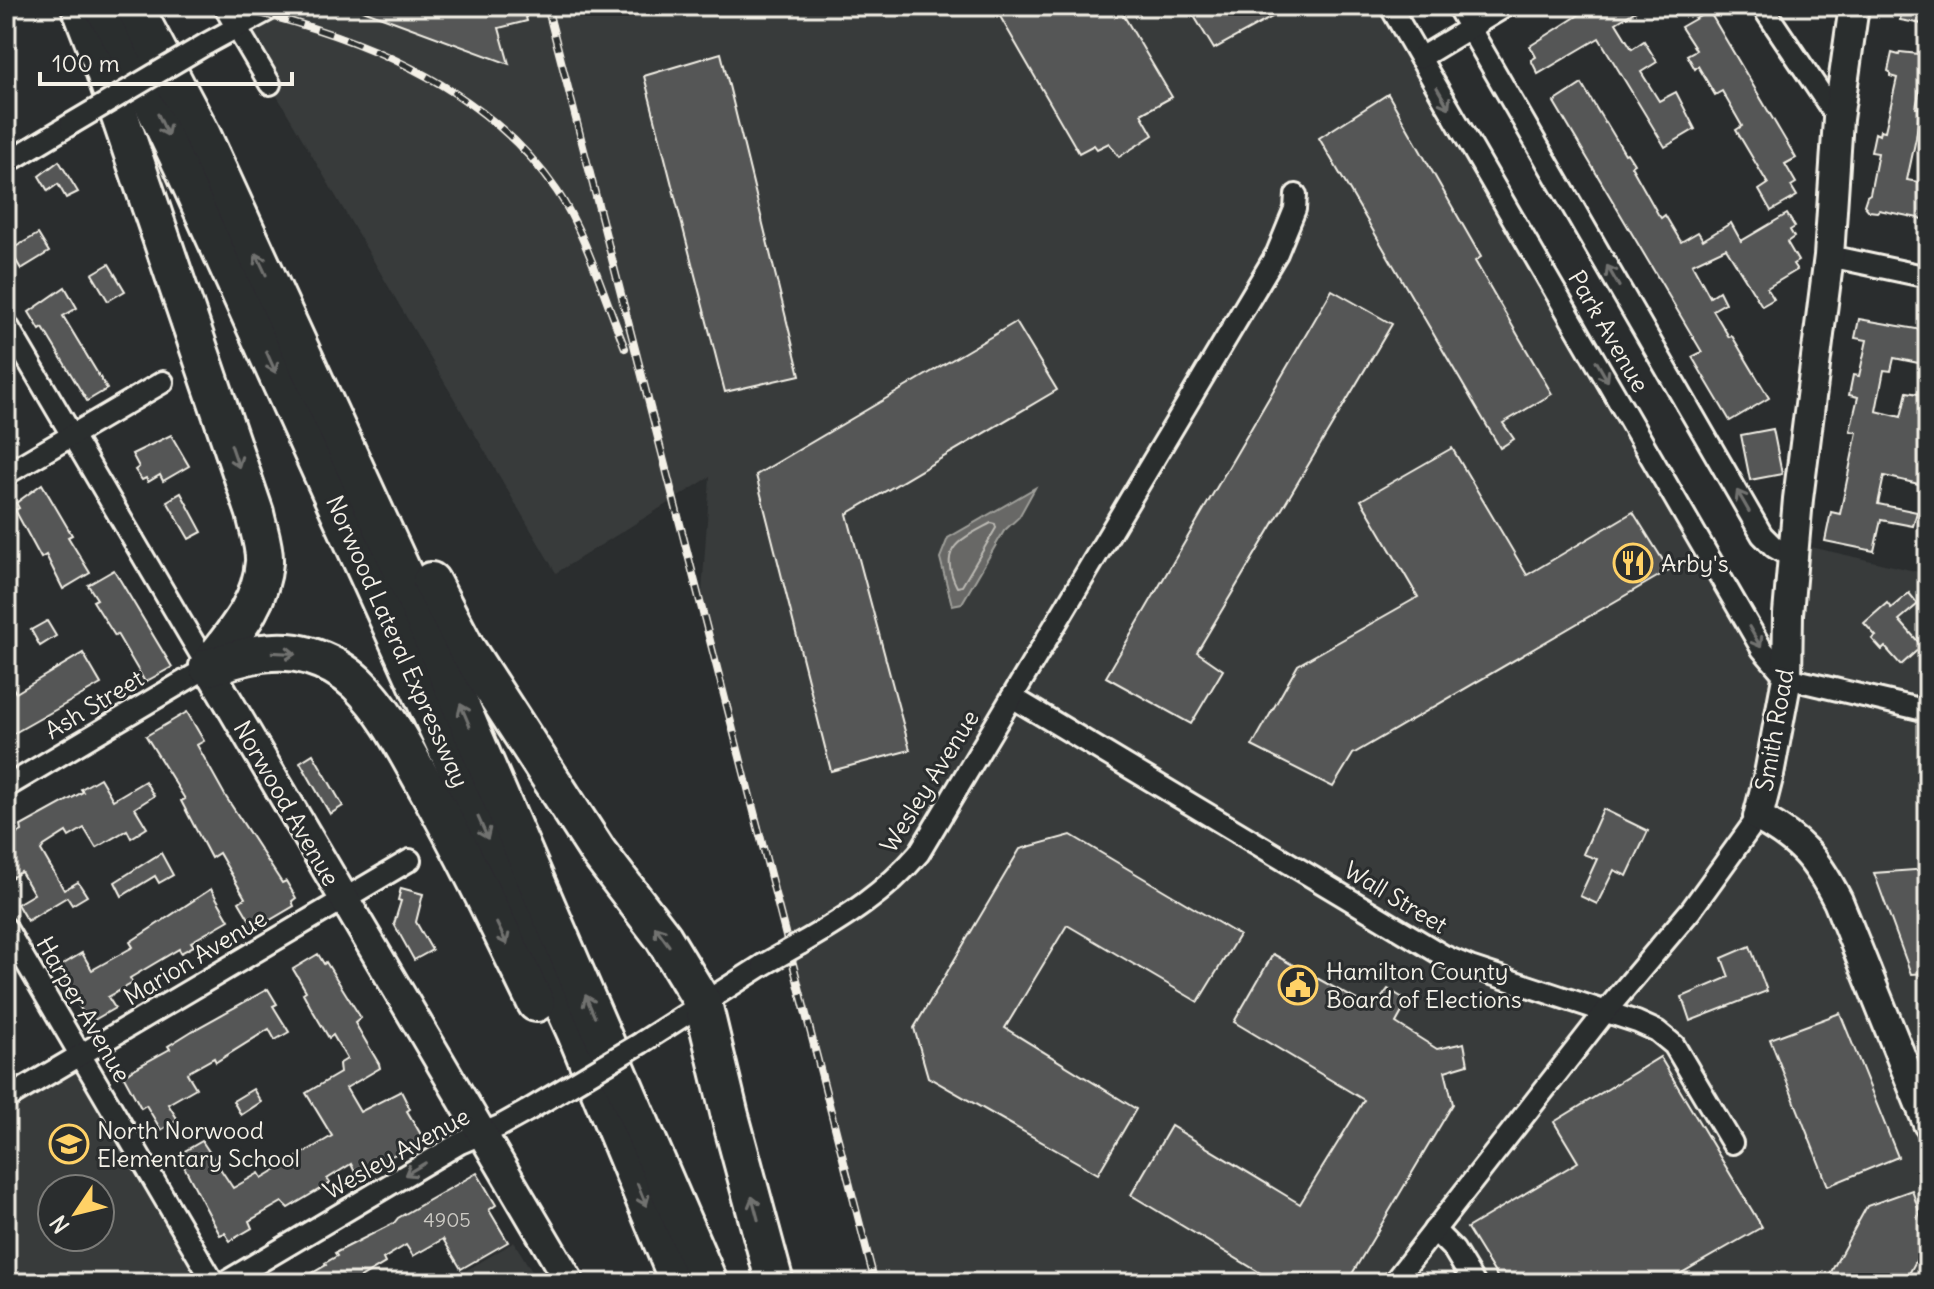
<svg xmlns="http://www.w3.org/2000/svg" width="1934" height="1289" viewBox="0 0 1934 1289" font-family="Delius,sans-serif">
<rect width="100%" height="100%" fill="#2a2d2e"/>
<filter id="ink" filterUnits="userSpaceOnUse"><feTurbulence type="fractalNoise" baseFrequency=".0125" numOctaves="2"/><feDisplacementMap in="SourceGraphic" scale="16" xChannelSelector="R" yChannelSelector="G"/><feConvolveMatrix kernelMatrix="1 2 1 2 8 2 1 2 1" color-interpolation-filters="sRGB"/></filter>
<g filter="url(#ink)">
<g fill="#373a3a" fill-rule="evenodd">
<path d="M276,6H1390L1786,677L1794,543L1928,574V1283H875L701,607L710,477L556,573L238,29Z"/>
<path d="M81,1054L214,1283H6V1099ZM52,1189H100V1237H52Z"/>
<path d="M514,1242L539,1283H445Z"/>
</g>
<path fill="#676866" stroke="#9f9f9a" stroke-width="2" d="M1035,488L1019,517L1004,531L962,603L952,605L940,558L948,538Z"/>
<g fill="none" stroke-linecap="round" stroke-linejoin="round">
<path stroke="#bcbab4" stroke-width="2" d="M991,523L995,524L996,528L962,586L957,587C937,548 960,540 991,523Z"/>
</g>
<g fill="#555756" stroke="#f4f1e8" stroke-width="2">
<path d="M352,6H523L527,21L499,28L509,64Z"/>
<path d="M994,6H1118L1172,97L1141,114L1153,135L1119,157L1109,143L1097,149L1094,145L1079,153Z"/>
<path d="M1188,6H1292L1214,49Z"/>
<path d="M1593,6H1644L1616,23L1632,49L1644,41L1657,62L1641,72L1659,101L1676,92L1695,129L1665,147L1599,38L1538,74L1531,60L1536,57L1530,46Z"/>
<path d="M1903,6H1928V25L1900,20Z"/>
<path d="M1709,11L1796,158L1785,164L1796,183L1791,186L1797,196L1771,211L1759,190L1768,184L1736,130L1742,126L1722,91L1715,95L1698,66L1695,69L1687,55L1696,50L1681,27Z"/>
<path d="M1900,52L1928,55V84L1921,83L1916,108H1920L1916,138L1907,180L1924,183L1923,189L1928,190V220L1879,210L1877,212L1869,211L1864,205L1867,196L1870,194L1878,153L1871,152L1875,133L1879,135L1880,130L1885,131L1897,78L1890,76V72L1888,71L1892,53L1899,55Z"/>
<path d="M721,53L800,375L725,392L644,76Z"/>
<path d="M1582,84L1605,123L1606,122L1625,154L1627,153L1634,164L1631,166L1658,214L1661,218L1665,215L1681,242L1698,232L1703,240L1731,223L1741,241L1787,214L1795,227L1790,230L1794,237L1787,242L1798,261L1793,264L1797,270L1767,288L1774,299L1762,306L1726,248L1692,264L1710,297L1719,291L1725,303L1713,310L1729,337L1732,336L1769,398L1730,421L1692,357L1702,352L1554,102Z"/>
<path d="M1388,94L1481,257L1475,261L1552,394L1503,423L1514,439L1500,448L1319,138Z"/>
<path d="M59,161L78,192L66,198L58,184L48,191L39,176Z"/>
<path d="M38,234L49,252L21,269L10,250Z"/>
<path d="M109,264L125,291L108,301L92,274Z"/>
<path d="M65,287L77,308L63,316L107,389L87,401L43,328L40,330L29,312Z"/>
<path d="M1332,290L1392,324L1197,652L1223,670L1191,724L1106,677Z"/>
<path d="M1859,319L1928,331V365L1894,358L1891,371L1884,370L1876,411L1901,417L1907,392L1924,395L1919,416L1928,419V462L1923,485L1884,476L1878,504L1917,512L1913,526L1881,520L1874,551L1825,541L1831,512L1840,514L1857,432L1850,431L1858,397L1849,395L1853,375L1859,376L1867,340L1855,338Z"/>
<path d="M1016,322L1057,390L847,514L910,750L831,771L756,475Z"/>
<path d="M1773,429L1782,474L1750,480L1741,435Z"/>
<path d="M171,435L189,466L163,481L160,475L148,482L146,478L142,480L135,470L139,467L132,454Z"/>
<path d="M1452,448L1527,575L1633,512L1669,570L1353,754L1333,787L1252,746L1298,665L1418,597L1361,500Z"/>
<path d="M42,484L72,535L68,537L90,573L63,589L46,555L41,558L15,510L19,508L16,503Z"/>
<path d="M181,493L202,532L189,539L167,501Z"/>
<path d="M114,570L172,667L145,682L117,634L115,636L93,601L97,599L88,585Z"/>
<path d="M1909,593L1918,604L1899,620L1922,646L1901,665L1885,647L1882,650L1872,639L1876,636L1864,623L1887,603L1891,608Z"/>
<path d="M47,621L56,636L40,646L31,630Z"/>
<path d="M83,653L101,684L11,735L6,726V676L16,693Z"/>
<path d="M187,712L204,741L197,745L226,797L282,883L286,881L296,898L292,901L294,906L255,929L239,902L245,898L219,853L211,858L181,801L185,799L146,736Z"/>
<path d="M313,754L343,806L330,814L300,762Z"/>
<path d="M100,778L113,800L145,781L154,796L135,808L147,828L131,838L127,830L96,848L84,828L69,837L66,832L44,846L41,850L64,890L78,882L87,896L72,905L67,897L27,921L17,904L34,894L21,872L6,881V840L22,831L21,826L83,792L81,789Z"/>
<path d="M1603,809L1648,831L1627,876L1614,870L1597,904L1580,896L1597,859L1583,854Z"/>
<path d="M1071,835L1239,935L1198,1002L1067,925L1005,1028L1136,1109L1098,1174L928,1077L914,1028L1020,849Z"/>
<path d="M161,853L173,875L159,883L155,876L122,896L115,882Z"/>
<path d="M1928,869V973L1911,974L1874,873Z"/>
<path d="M401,888L423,894L416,922L432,950L414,960L394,924L401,901L398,900Z"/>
<path d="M211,889L229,920L191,942L194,946L181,953L179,949L130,978L133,983L108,997L115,1008L89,1023L57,968L82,953L92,970L133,947L130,942Z"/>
<path d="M1750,946L1767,991L1690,1021L1682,997L1729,977L1722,958Z"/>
<path d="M318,954L324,964L326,962L361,1018L355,1023L379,1064L380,1068L346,1088L360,1112L401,1091L410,1109L407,1111L423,1138L357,1176L351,1164L327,1179L330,1183L288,1208L282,1202L249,1221L252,1228L230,1241L225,1233L220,1235L178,1155L202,1141L233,1188L259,1173L262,1178L332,1136L306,1093L340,1073L339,1064L347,1059L333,1035L329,1038L310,1006L303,993L306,991L293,969Z"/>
<path d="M1273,954L1373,1009L1388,989L1408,1001L1396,1023L1437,1049L1464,1043L1468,1064L1445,1071L1453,1104L1349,1279L1336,1283H1277L1131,1195L1171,1126L1300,1204L1364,1100L1234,1022Z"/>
<path d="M268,989L277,1004L273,1006L289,1032L275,1040L269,1029L216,1062L214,1058L187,1073L196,1088L168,1104L178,1120L161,1130L146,1105L141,1108L123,1075L170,1049L168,1046L192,1031Z"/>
<path d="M1840,1013L1898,1157L1828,1186L1770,1039Z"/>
<path d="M1660,1057L1762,1227L1664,1283H1501L1467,1228L1578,1162L1554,1122Z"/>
<path d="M253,1089L261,1102L241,1115L233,1101Z"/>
<path d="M477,1173L496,1205L489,1210L508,1242L461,1269L443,1239L413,1256L406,1245L383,1259L385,1263L352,1283H295L326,1265L325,1263L337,1256L335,1253L394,1223L398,1218Z"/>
<path d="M1912,1190L1928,1239L1904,1283H1825L1867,1206Z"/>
</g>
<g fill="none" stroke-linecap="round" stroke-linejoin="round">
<g stroke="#f4f1e8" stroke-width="26">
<g id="street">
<path d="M224,6L270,84"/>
<path d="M1390,6L1762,649L1787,678L1928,711"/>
<path d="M1457,6L1762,535L1774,547L1793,558"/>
<path d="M1762,6L1838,119"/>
<path d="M206,44L276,6"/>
<path d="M1420,58L1506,6"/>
<path d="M6,163L71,124"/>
<path d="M1829,256L1928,277"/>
<path d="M6,323L208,667L6,787"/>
<path d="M6,474L163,382"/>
<path d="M1012,697L1444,956L1470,967L1637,1022L1657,1031L1674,1045L1732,1143"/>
<path d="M6,928L214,1283"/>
<path d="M800,944C845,918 885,893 919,853L1277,253L1295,209L1296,195"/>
<path d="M641,1043L763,965"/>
<path d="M6,1099L410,860"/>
<path d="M1434,1230L1454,1250L1474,1283"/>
<path d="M224,1283L460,1143L500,1126L527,1111"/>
<path d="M1393,1283L1605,1012L1691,910L1758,817"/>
</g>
</g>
<g stroke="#f4f1e8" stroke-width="34">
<g id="secondary">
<path d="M1854,6L1838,119L1829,256L1798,499L1788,614L1787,678L1769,774L1758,817C1800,840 1816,858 1838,901L1928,1124"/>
<path d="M208,667L570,1283"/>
</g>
</g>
<g stroke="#f4f1e8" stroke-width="42">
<g id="highway">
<path d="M80,6L100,58L255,513C258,528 265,547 264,562C261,605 232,635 208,667"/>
<path d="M102,6L126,47L182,165L575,1031L679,1283"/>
<path d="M134,6L202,135L410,588L709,1283"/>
<path d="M431,581L466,648L598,852L663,937L703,1003L730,1116L775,1283"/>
<path d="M208,667C241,657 275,645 309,656C326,661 344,671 357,683C388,713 407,753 428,790C467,859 501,931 536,1003"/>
</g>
</g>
<use href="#street" stroke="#2a2d2e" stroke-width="20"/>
<use href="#secondary" stroke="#2a2d2e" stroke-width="28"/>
<use href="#highway" stroke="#2a2d2e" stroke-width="36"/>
<g stroke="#f4f1e8" stroke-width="8">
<g id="rail">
<path d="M230,6C352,33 483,83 557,191C586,234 605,299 625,348"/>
<path d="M547,6L875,1283"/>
</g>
</g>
<use href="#rail" stroke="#2a2d2e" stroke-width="5" stroke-dasharray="15" stroke-linecap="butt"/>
<g stroke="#f4f1e8" stroke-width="26" stroke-linecap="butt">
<g id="street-bridge">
<path d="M71,124L206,44"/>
<path d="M763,965L800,944"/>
<path d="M527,1111L641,1043"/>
</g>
</g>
<use href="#street-bridge" stroke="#2a2d2e" stroke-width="20"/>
</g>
<defs><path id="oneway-shaft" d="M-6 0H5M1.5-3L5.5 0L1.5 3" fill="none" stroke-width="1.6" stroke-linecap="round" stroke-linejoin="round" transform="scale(2)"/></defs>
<g stroke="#71726f">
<use href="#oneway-shaft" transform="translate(1443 98) rotate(60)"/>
<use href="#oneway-shaft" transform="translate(163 125) rotate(65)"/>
<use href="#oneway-shaft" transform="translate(261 264) rotate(-115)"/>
<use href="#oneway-shaft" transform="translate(1613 276) rotate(-120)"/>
<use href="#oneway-shaft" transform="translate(271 362) rotate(66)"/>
<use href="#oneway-shaft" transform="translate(1602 371) rotate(60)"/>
<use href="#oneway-shaft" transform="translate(235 456) rotate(71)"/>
<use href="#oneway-shaft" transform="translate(1743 501) rotate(-120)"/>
<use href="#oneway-shaft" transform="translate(1755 637) rotate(60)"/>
<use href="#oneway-shaft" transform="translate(284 653) rotate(3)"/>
<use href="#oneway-shaft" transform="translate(465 715) rotate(-113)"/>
<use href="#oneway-shaft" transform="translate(483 828) rotate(66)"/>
<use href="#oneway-shaft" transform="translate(502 934) rotate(64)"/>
<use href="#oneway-shaft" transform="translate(662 936) rotate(-126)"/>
<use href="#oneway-shaft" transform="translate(590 1006) rotate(-113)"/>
<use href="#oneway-shaft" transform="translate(415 1169) rotate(149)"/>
<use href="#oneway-shaft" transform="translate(642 1195) rotate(68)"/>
<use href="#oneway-shaft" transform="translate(755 1208) rotate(-105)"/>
</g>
</g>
<defs>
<g id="restaurant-ring" transform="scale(2)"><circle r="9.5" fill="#2a2d2e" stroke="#ffd166" stroke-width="1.5"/><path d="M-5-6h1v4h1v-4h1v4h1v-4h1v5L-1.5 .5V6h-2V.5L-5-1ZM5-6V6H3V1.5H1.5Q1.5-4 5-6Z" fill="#ffd166"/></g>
<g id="civic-ring" transform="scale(2)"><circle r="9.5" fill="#2a2d2e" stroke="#ffd166" stroke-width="1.5"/><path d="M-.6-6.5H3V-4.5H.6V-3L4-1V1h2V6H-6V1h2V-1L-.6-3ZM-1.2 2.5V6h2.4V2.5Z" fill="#ffd166"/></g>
<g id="school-ring" transform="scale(2)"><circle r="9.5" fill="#2a2d2e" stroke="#ffd166" stroke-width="1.5"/><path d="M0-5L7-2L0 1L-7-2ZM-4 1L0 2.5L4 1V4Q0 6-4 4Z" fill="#ffd166"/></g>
</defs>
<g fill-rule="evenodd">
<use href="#restaurant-ring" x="1633" y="563"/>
<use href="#civic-ring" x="1298" y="985"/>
<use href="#school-ring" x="69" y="1144"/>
</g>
<g text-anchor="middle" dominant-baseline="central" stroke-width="6" stroke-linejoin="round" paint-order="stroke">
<g font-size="20" fill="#cccac4">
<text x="447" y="1219">4905</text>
</g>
<g font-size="24" fill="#f4f1e8" stroke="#2a2d2e">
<text transform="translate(1609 331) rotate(60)">Park Avenue</text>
<text transform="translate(398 641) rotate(66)">Norwood Lateral Expressway</text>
<text transform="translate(94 704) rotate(-31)">Ash Street</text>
<text transform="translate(1774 730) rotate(-80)">Smith Road</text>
<text transform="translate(929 781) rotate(-58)">Wesley Avenue</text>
<text transform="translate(287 803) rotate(60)">Norwood Avenue</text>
<text transform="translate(1396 897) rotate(31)">Wall Street</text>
<text transform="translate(195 957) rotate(-31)">Marion Avenue</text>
<text transform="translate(84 1009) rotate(60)">Harper Avenue</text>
<text transform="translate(396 1153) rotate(-29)">Wesley Avenue</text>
</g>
<g font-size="24" fill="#f4f1e8" stroke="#2a2d2e" text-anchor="start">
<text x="1661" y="563">Arby's</text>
<text x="1326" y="971">Hamilton County<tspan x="1326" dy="28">Board of Elections</tspan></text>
<text x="97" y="1130">North Norwood<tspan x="97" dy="28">Elementary School</tspan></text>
</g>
</g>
<rect width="1934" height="1289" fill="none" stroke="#2a2d2e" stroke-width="32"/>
<rect x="16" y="16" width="1902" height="1257" fill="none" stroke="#f4f1e8" stroke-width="3" filter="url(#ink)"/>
<g transform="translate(76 1213) rotate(235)"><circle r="38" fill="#2a2d2e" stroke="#7b7b78" stroke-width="2"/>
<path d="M0-6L14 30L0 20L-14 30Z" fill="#ffd166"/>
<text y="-12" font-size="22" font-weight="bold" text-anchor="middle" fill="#f4f1e8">N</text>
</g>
<path d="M40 72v12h252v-12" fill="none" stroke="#f4f1e8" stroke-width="4"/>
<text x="52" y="72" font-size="24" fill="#f4f1e8" stroke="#2a2d2e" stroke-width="6" paint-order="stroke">100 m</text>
</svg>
